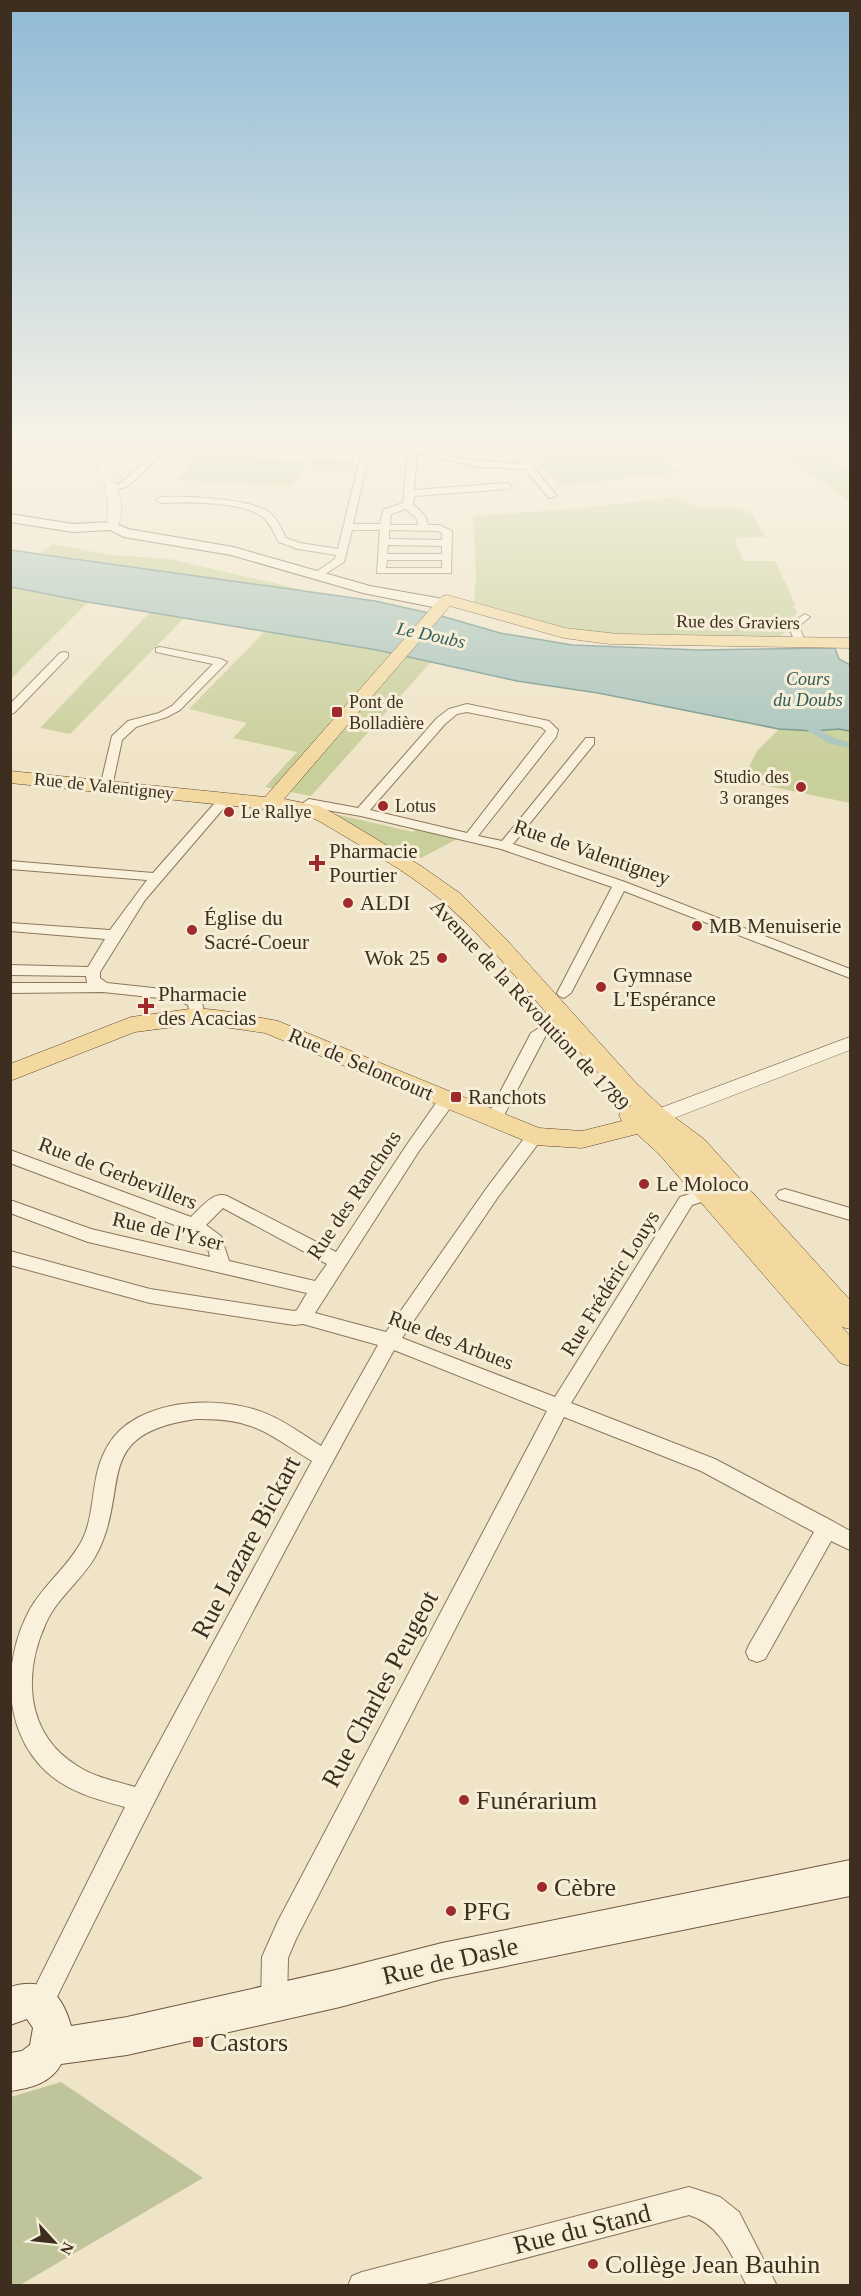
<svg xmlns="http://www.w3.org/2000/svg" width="861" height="2296" viewBox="0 0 861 2296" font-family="'Times New Roman',serif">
<rect width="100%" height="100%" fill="#f0e4c8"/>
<g fill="#c9cf9b">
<path d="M531,441H610L571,451L573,452L556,454Z"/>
<path d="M755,441H831L822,450L833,461L850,471V502L808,472Z"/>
<path d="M649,445L678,472L560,486L535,459Z"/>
<path d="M197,454L307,461L292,487L179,480Z"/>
<path d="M314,458L355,460L352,471L308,470Z"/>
<path d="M675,497L699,508L737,507L750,512L766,537L735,538L743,561H775L796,606L792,607L796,609L797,613L785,623L786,631L778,639C712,638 645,641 580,632C544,627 508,613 474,602L476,576L473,516L582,508Z"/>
<path d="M52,544L111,555L170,559L317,593L41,553Z"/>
<path d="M11,587L88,602L11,679Z"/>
<path d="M150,612L184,618L70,734L40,728Z"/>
<path d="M265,631L377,650L431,662L311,796L265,787L297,752L233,738L247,723L189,709Z"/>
<path d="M779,729L813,731L839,729L850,731V803L749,782L753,774L746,773L757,751Z"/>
<path d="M326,812L413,832L418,828L457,837V839L421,858H404Z"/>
</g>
<path fill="#bfc49a" d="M61,2082L203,2178L20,2285H11V2097Z"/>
<path fill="#a9c4bc" stroke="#6f938a" stroke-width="1.5" d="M10,550L375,601L438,615L500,633L572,645L699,650L835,648L839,659L850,665V731L839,729L813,731L779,729L598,693L517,681L377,650L88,602L11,587Z"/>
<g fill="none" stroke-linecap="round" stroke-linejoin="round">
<path fill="#a9c4bc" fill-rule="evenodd" d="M798,717L836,739L850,742V748L828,743L794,722V718Z"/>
<g stroke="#8d765c" stroke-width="2">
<g id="minor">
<path d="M108,441H123L88,451L84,448Z"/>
<path d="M167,441H176L127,487L110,490V486L121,483Z"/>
<path d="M259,441L363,444L364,441H372L353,524H380L383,510L403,503L408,449L393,441H404L461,459L521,464L503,441H512L557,496L549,498L525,469L478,467L417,452L414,490L507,483L512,486L507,489L414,496L413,504L425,516L428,525H439L452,531L451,573H377L380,530H352L344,562L317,579L313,578V574L335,559L336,555L298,549L279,542C274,534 271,524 264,518C245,501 186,502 161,503L156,500L161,497C185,496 254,498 271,514C278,520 282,530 286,538L300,543L338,549L362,450L312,449L263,444ZM406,509L417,519L418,525H390L391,514ZM389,530L438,531L442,533V540L389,539ZM388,545L442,546V554H387ZM387,560H442V568H386Z"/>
<path d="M805,614L810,617L799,626L805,642L800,645L795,642L788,625Z"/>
<path d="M160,647L221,659L227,662L180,710L167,717L136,727L122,740L112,787L110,790H102L100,787L112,736L128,721L159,713L172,706L213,664L156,652V648Z"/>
<path d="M64,652L68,653V657L14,713L10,714V704L60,653Z"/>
<path d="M467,704L549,721L558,730L556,737L478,836L502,841L586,738H594V744L513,844L625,882L850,969V978L624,891L571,993L564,998L559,996L557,993L612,887L501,849L361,816L309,807L303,803L309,799L358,808L437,718L449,709ZM467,712L541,727L546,731L467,833L370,810L445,724L457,714Z"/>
<path d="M225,795L229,796L231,799L229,802L145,900L100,972V978L107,983L181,991L200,1000L202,1003L205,1016L202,1019H192L188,1005L178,1000L103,992L10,993V983H87L86,976L10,975V965L88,967L105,939L10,931V923L110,930L147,880L10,869V861L153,873L221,796Z"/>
<path d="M539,1028L547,1033L502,1119L500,1123H488L486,1119L531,1033Z"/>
<path d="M447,1095L453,1096L455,1100L453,1104L419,1151L315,1313L386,1332L486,1189L529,1132H541L543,1136L541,1140L498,1197L402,1338L555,1397L680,1197L708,1188L714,1190L717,1194L714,1198L692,1205L571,1403L715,1459L834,1522L850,1531V1550L831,1541L765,1659L757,1662L749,1659L746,1652L749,1645L814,1532L701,1471L564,1417L296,1939L288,1958L287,2003L283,2012L274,2016L265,2012L261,2003L262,1957L278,1921L547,1411L394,1350C273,1568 159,1789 49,2013L40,2017L31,2013L27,2004L31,1995L125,1807C102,1801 77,1794 58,1781C2,1742 0,1664 30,1609C44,1585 66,1568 80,1544C96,1517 90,1481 104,1453C127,1401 206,1395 253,1409C278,1416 299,1432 321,1446L378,1345L303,1324L294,1325L150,1303L10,1265V1251L150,1289L294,1311L297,1310L307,1293L88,1242L10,1213V1200L91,1229L210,1257L207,1244L188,1230L10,1163V1150L191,1217C201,1208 213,1191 227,1196L336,1252L408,1143L441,1096ZM223,1208L327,1264L315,1281L229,1261L221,1236L206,1225ZM196,1419C254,1418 266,1433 312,1461L135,1787C115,1781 93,1777 76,1765C25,1733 23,1673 46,1623C57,1598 81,1581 95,1557C133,1489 88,1434 196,1419Z"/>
<path d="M785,1189L850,1208V1220L779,1199L776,1195L779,1191Z"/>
<path d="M689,2187L720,2197L739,2212L777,2286H747C732,2257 722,2225 689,2215L419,2286H348L352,2276L362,2272Z"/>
</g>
</g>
<g stroke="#8d765c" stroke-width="1">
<g id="tertiary">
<path d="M75,441H86C108,462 131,498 117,529L113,530L107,526L108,501L103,479L94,462Z"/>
<path d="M850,1037V1050L664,1122L657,1124L650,1122L647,1117L650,1112Z"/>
</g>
</g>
<g stroke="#6f573f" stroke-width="2">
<g id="secondary">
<path d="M10,514L73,524L113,522L128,529L233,547L370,586L443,599L451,604L443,609L363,593L231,555L124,537L110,530L73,532L10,522Z"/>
<path d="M850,1860V1896L442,1979L340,2007L127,2055L61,2064C51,2083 31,2088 10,2091V2053L22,2051L30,2045L33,2028L27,2019L10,2025V1987C45,1976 62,1993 71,2026L127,2017L340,1969L442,1943Z"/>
</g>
</g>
<g stroke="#5b4430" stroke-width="1">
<path id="primary" d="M447,595L565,628L618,634L850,638V648L609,644L564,638L450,606L284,799L319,806L333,813L421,866L461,894L505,938L637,1084L666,1111L704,1139L850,1300V1329L842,1327L850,1336V1366L840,1363L659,1154L637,1134L582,1148L535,1145L265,1033L224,1027L197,1024L135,1032L10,1081V1064L131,1017L197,1008L224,1011L278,1021L539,1128L582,1131L622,1121L619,1115L622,1109L631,1106C564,1044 514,964 446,904C408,871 362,847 319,821L306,815L292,812L10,783V771L265,797L441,597Z"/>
</g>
<use href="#minor" fill="#faf1dc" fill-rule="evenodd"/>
<use href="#tertiary" fill="#faf1dc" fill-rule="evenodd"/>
<use href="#secondary" fill="#faf1dc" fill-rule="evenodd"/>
<use href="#primary" fill="#f3d9a0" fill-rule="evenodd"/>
</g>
<linearGradient id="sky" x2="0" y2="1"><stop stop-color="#8fbad6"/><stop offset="0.58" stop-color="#f8f3e6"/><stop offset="1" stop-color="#f8f3e6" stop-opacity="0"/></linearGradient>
<rect width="861" height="762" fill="url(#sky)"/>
<g fill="#9e2a2b" stroke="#f7eed8" stroke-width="2">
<rect x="331" y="706" width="12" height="12" rx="3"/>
<circle cx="801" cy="787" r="6"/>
<circle cx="383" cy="806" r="6"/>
<circle cx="229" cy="812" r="6"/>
<path d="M314 854h6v6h6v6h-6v6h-6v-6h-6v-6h6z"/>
<circle cx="348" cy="903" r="6"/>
<circle cx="697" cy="926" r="6"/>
<circle cx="192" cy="930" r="6"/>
<circle cx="442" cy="958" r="6"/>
<circle cx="601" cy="987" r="6"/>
<path d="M143 997h6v6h6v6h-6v6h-6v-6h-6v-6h6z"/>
<rect x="450" y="1091" width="12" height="12" rx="3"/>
<circle cx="644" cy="1184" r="6"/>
<circle cx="464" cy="1800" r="6"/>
<circle cx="542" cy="1887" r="6"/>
<circle cx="451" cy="1911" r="6"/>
<rect x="192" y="2036" width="12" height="12" rx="3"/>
<circle cx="593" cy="2264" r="6"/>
</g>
<g text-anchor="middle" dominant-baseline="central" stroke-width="6" stroke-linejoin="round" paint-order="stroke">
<g font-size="18" fill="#3d2e20" stroke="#f7eed8">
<text transform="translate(738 622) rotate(1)">Rue des Graviers</text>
<text transform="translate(104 786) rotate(6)">Rue de Valentigney</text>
</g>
<g font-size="18" font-style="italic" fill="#2f5d5a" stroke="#f7eed8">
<text transform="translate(431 635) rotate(12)">Le Doubs</text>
<text x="808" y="679">Cours<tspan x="808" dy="21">du Doubs</tspan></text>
</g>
<g font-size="18" fill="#3d2e20" stroke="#f7eed8" text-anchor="start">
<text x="349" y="702">Pont de<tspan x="349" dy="21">Bolladière</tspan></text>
<text x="789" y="777" text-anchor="end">Studio des<tspan x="789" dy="21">3 oranges</tspan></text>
<text x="395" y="806">Lotus</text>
<text x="241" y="812">Le Rallye</text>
</g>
<g font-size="21" fill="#3d2e20" stroke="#f7eed8" text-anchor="start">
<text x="329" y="851">Pharmacie<tspan x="329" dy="24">Pourtier</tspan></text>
<text x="360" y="903">ALDI</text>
<text x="204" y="918">Église du<tspan x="204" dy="24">Sacré-Coeur</tspan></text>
<text x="709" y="926">MB Menuiserie</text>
<text x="430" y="958" text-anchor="end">Wok 25</text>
<text x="613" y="975">Gymnase<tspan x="613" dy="24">L'Espérance</tspan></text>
<text x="158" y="994">Pharmacie<tspan x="158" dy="24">des Acacias</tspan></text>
<text x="468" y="1097">Ranchots</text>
<text x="656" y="1184">Le Moloco</text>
</g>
<g font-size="21" fill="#3d2e20" stroke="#f7eed8">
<text transform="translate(592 852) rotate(19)">Rue de Valentigney</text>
<text transform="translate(530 1005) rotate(47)">Avenue de la Révolution de 1789</text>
<text transform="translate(361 1064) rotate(23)">Rue de Seloncourt</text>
<text transform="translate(118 1173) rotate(21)">Rue de Gerbevillers</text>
<text transform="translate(354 1195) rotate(-56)">Rue des Ranchots</text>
<text transform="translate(168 1231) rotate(13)">Rue de l'Yser</text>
<text transform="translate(610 1283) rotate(-58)">Rue Frédéric Louys</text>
<text transform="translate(451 1340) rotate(21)">Rue des Arbues</text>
</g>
<g font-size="26" fill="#3d2e20" stroke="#f7eed8">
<text transform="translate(246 1547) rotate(-62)">Rue Lazare Bickart</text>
<text transform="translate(380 1689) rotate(-62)">Rue Charles Peugeot</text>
<text transform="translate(450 1961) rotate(-13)">Rue de Dasle</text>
<text transform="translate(582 2229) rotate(-14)">Rue du Stand</text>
</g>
<g font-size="26" fill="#3d2e20" stroke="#f7eed8" text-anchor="start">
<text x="476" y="1800">Funérarium</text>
<text x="554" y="1887">Cèbre</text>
<text x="463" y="1911">PFG</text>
<text x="210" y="2042">Castors</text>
<text x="605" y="2264">Collège Jean Bauhin</text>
</g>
</g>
<rect width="861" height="2296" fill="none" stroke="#3d2e20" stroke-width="24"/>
<g transform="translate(54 2242) rotate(117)" stroke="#f7eed8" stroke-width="4.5" paint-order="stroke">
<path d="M0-4.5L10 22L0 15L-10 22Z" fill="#3d2e20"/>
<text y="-9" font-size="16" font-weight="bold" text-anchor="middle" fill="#3d2e20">N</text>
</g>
</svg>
